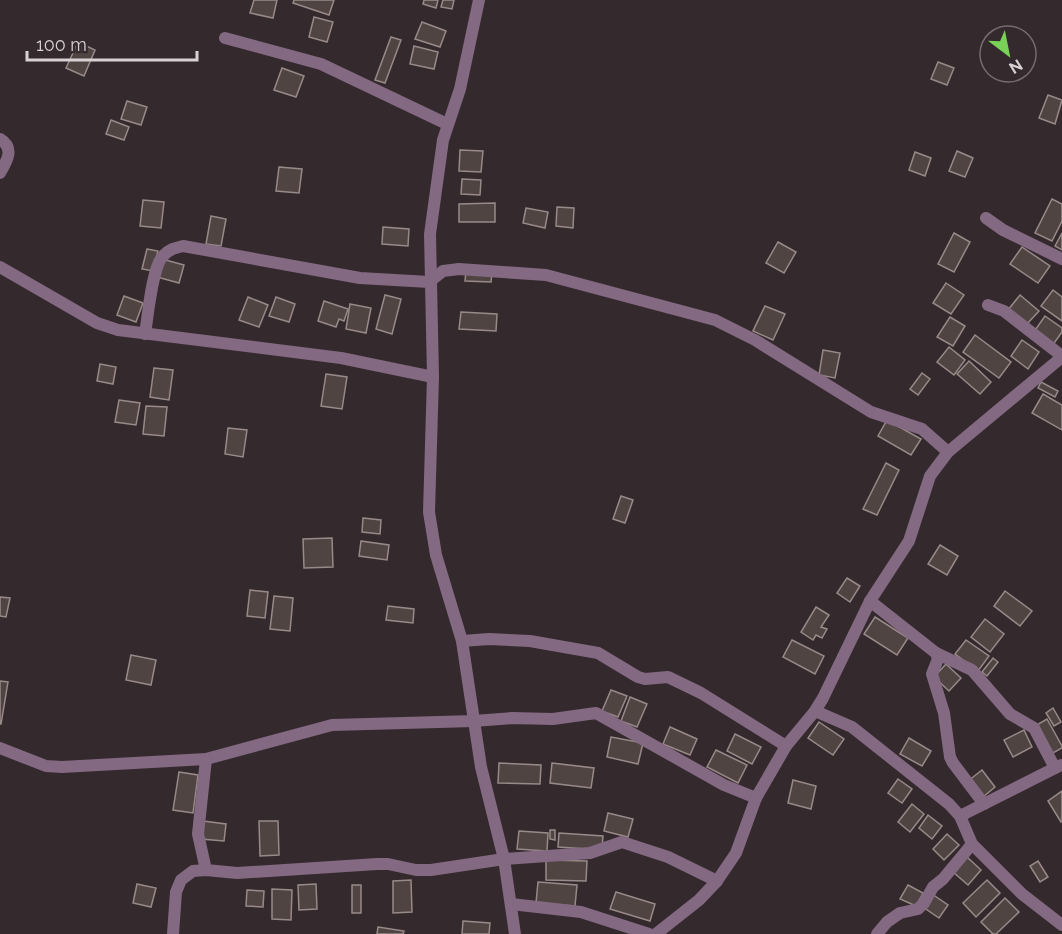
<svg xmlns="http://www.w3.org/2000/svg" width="1062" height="934" viewBox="0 0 1062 934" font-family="Raleway,sans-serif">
<rect width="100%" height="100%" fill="#34292d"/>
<g fill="#504443" stroke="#988a89" stroke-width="1.5">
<path d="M254,0H277L273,18L250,13Z"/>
<path d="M294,0H334L329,15L293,3Z"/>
<path d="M424,0H438L436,8L423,4Z"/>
<path d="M443,0H454L452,9L441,7Z"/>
<path d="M314,17L333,22L327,42L309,37Z"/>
<path d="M422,22L446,31L440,47L415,39Z"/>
<path d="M391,37L401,40L385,83L375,80Z"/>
<path d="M78,42L95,50L84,76L66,68Z"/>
<path d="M414,46L438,52L434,69L410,64Z"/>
<path d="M938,62L954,68L947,85L931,79Z"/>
<path d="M282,68L304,76L296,97L274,90Z"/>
<path d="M1048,95L1062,100L1055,124L1039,118Z"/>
<path d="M127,101L147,107L141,125L121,119Z"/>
<path d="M111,120L129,127L124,140L106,134Z"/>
<path d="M460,150L483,151L481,172L459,171Z"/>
<path d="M957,151L973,158L965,177L949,171Z"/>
<path d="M915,152L931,158L925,176L909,170Z"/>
<path d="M279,167L302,169L299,193L276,191Z"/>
<path d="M462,179L481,180L480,195L461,194Z"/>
<path d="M1052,199L1062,204V221L1052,241L1035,233Z"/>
<path d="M143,200L164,202L161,228L140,226Z"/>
<path d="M495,203V222H459V204Z"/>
<path d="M557,207L574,208L573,228L556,226Z"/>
<path d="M526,208L548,212L545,228L523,223Z"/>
<path d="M211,216L226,219L221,246L206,244Z"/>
<path d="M383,227L409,229L408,246L382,244Z"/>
<path d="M954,233L970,242L954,272L938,264Z"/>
<path d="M1062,233V250L1055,246Z"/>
<path d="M778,242L796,252L784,273L766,263Z"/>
<path d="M1022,247L1050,266L1038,283L1010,264Z"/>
<path d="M147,249L158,251L153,271L142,269Z"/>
<path d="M162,259L184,265L179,283L157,277Z"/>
<path d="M466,271L492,273L491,282L465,281Z"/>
<path d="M946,283L964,295L951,314L933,303Z"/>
<path d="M1053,290L1062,297V321L1041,306Z"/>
<path d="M385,295L401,299L392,334L376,329Z"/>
<path d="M1020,295L1039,311L1026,325L1008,310Z"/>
<path d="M124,296L143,303L136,322L117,315Z"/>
<path d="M248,297L268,305L259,327L239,320Z"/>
<path d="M276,297L295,304L289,322L269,316Z"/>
<path d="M324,301L348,309L344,321L339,319L336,327L318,321Z"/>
<path d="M350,304L371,308L366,333L346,329Z"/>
<path d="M765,306L785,314L773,340L753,331Z"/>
<path d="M461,312L497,314L496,331L459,329Z"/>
<path d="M1045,316L1062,328V332L1052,346L1033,333Z"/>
<path d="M950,317L965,326L953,346L937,337Z"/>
<path d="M975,335L1011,362L999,378L963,352Z"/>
<path d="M1022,340L1039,352L1028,369L1011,356Z"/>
<path d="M949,347L965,360L954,375L937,362Z"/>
<path d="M823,350L840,353L835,378L819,375Z"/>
<path d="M969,361L991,382L980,394L957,374Z"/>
<path d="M100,364L116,367L113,384L97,381Z"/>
<path d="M154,368L173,370L169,400L150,397Z"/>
<path d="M922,373L930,379L918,395L910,389Z"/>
<path d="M326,374L347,377L342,409L321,406Z"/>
<path d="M1041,382L1058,391L1055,397L1038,388Z"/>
<path d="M1043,394L1062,405V430L1032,413Z"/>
<path d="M119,400L140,403L136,425L115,422Z"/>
<path d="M146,406L167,407L164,436L143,434Z"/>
<path d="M887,420L921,439L911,455L878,436Z"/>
<path d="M228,428L247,430L243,457L225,454Z"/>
<path d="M886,463L899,470L877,515L863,509Z"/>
<path d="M621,496L633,500L625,523L613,519Z"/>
<path d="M363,518L381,520L380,534L362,532Z"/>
<path d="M332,538L333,567L304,568L303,539Z"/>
<path d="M361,541L389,545L387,560L359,556Z"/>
<path d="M940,545L958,556L947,575L928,564Z"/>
<path d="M847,578L860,586L850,602L837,593Z"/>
<path d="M250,590L268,592L265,618L247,616Z"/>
<path d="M1005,591L1032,611L1020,626L994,606Z"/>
<path d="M274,596L293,598L290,631L270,629Z"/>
<path d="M0,597L10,598L6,617L0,616Z"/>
<path d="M388,606L414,609L413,623L386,620Z"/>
<path d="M816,607L829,615L821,627L827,629L822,638L816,635L813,640L801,632Z"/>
<path d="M875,617L908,638L897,655L864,634Z"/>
<path d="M985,619L1004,634L990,652L971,637Z"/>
<path d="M792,640L824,656L815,674L783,657Z"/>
<path d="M966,640L989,656L978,671L955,654Z"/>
<path d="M131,655L156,660L151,685L126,680Z"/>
<path d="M993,658L998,662L987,676L982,672Z"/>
<path d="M946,664L961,678L949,691L934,677Z"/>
<path d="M0,681L8,682L1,724H0Z"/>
<path d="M611,690L627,696L618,717L602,711Z"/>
<path d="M630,697L647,704L637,727L621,721Z"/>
<path d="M1053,708L1061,722L1054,726L1046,713Z"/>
<path d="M1047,719L1062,746V748L1051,754L1035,726Z"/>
<path d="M819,722L844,739L833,755L808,738Z"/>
<path d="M670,727L697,739L690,755L663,744Z"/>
<path d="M1024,730L1032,747L1013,757L1004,740Z"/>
<path d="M735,734L761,747L752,764L727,751Z"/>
<path d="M611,737L643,743L638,764L607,757Z"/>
<path d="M909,738L931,751L922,766L900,754Z"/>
<path d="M716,750L747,765L738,783L707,767Z"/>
<path d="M499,763L541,765L540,784L498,783Z"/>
<path d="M552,763L594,768L591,788L550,783Z"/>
<path d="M982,770L995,787L982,798L968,781Z"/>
<path d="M179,772L198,775L193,813L173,810Z"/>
<path d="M898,779L912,789L902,803L888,793Z"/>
<path d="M793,780L816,786L811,809L788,803Z"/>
<path d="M1062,791V821L1061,822L1048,801Z"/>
<path d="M912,804L924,814L910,832L898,822Z"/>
<path d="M608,813L633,819L628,837L604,831Z"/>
<path d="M928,815L942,826L932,839L919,828Z"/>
<path d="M203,821L226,824L224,841L201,839Z"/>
<path d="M259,821H278L279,855L260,856Z"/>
<path d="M550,830H555V840L550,839Z"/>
<path d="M519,831L548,833L547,851L517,849Z"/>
<path d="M559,833L603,836L602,850L558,847Z"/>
<path d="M947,834L959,845L944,860L933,849Z"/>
<path d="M967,857L981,870L968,885L953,872Z"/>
<path d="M546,860L587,861L586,881L546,880Z"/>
<path d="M1038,861L1048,877L1040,882L1030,866Z"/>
<path d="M411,880L412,912L393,913V881Z"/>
<path d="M987,880L1000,893L976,917L963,903Z"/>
<path d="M538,882L577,885L575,906L536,903Z"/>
<path d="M137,884L156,888L151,907L133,903Z"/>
<path d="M316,884L317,909L299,910L298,885Z"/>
<rect x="352" y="885" width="9" height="28"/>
<path d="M908,885L923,893L916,906L900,899Z"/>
<path d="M272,889L292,890L291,920L272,919Z"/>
<path d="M247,890L264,891L263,907L246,906Z"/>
<path d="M616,892L655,904L650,921L610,909Z"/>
<path d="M932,894L948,905L939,918L923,907Z"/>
<path d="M1005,898L1019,912L996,934H993L981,922Z"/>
<path d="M463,921L490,923L489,934H462Z"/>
<path d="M378,927L404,931L403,934H377Z"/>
</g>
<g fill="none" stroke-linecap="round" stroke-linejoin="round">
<g stroke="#836981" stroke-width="12">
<path d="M479,0L460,89L443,140L430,234L433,377L429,512L436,555L462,641L481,767L504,859L515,934"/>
<path d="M225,38L321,64L447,124"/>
<path d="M0,139C15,148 7,161 0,173"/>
<path d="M986,218L1003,230L1062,259"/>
<path d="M0,267L97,323L118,330L341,358L433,377"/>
<path d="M988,305L1004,311L1062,356"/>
<path d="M145,334C148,316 152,267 163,256C169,249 175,248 183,246L360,278L429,282L443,271L459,269L546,275L715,320L755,340L871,412L922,429L948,452"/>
<path d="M870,601L936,653L938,659L932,674L944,713L950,757L953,763L984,804"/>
<path d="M462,641L489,639L530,641L598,653L638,677L645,679L668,677L701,693L786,746"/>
<path d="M936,653L972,670L1010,714L1034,728L1055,768"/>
<path d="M815,711L852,727L949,804L960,816L972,844L1022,894L1062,925"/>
<path d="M0,748L46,766L62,767L206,759L332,725L474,721L512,718L553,719L596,713L724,785L756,798"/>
<path d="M206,759L198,834L206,870"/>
<path d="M960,816L1061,765"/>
<path d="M511,904L581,912L649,934"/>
<path d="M173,934L176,892L181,880L193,871L206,870L237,873L377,864H388L416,870H431L504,859L590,853L622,842L668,857L717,881"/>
<path d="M656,934L699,900L717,881L736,853L756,798L786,746L815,711L823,698L870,601L909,541L930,476L948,452L1062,357"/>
<path d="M877,934L887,922L900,913L918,909L924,903L933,887L943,879L972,844"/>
</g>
</g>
<g transform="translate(1008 54) rotate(148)"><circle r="28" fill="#34292d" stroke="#756c6f" stroke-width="1.5"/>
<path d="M0-4.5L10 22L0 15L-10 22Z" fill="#79d157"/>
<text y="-9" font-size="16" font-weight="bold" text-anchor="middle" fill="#d7d1d3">N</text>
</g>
<path d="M27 51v9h170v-9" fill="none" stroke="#d7d1d3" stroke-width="3"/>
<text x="36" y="51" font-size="18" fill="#d7d1d3" stroke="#34292d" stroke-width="4.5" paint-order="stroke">100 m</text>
</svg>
